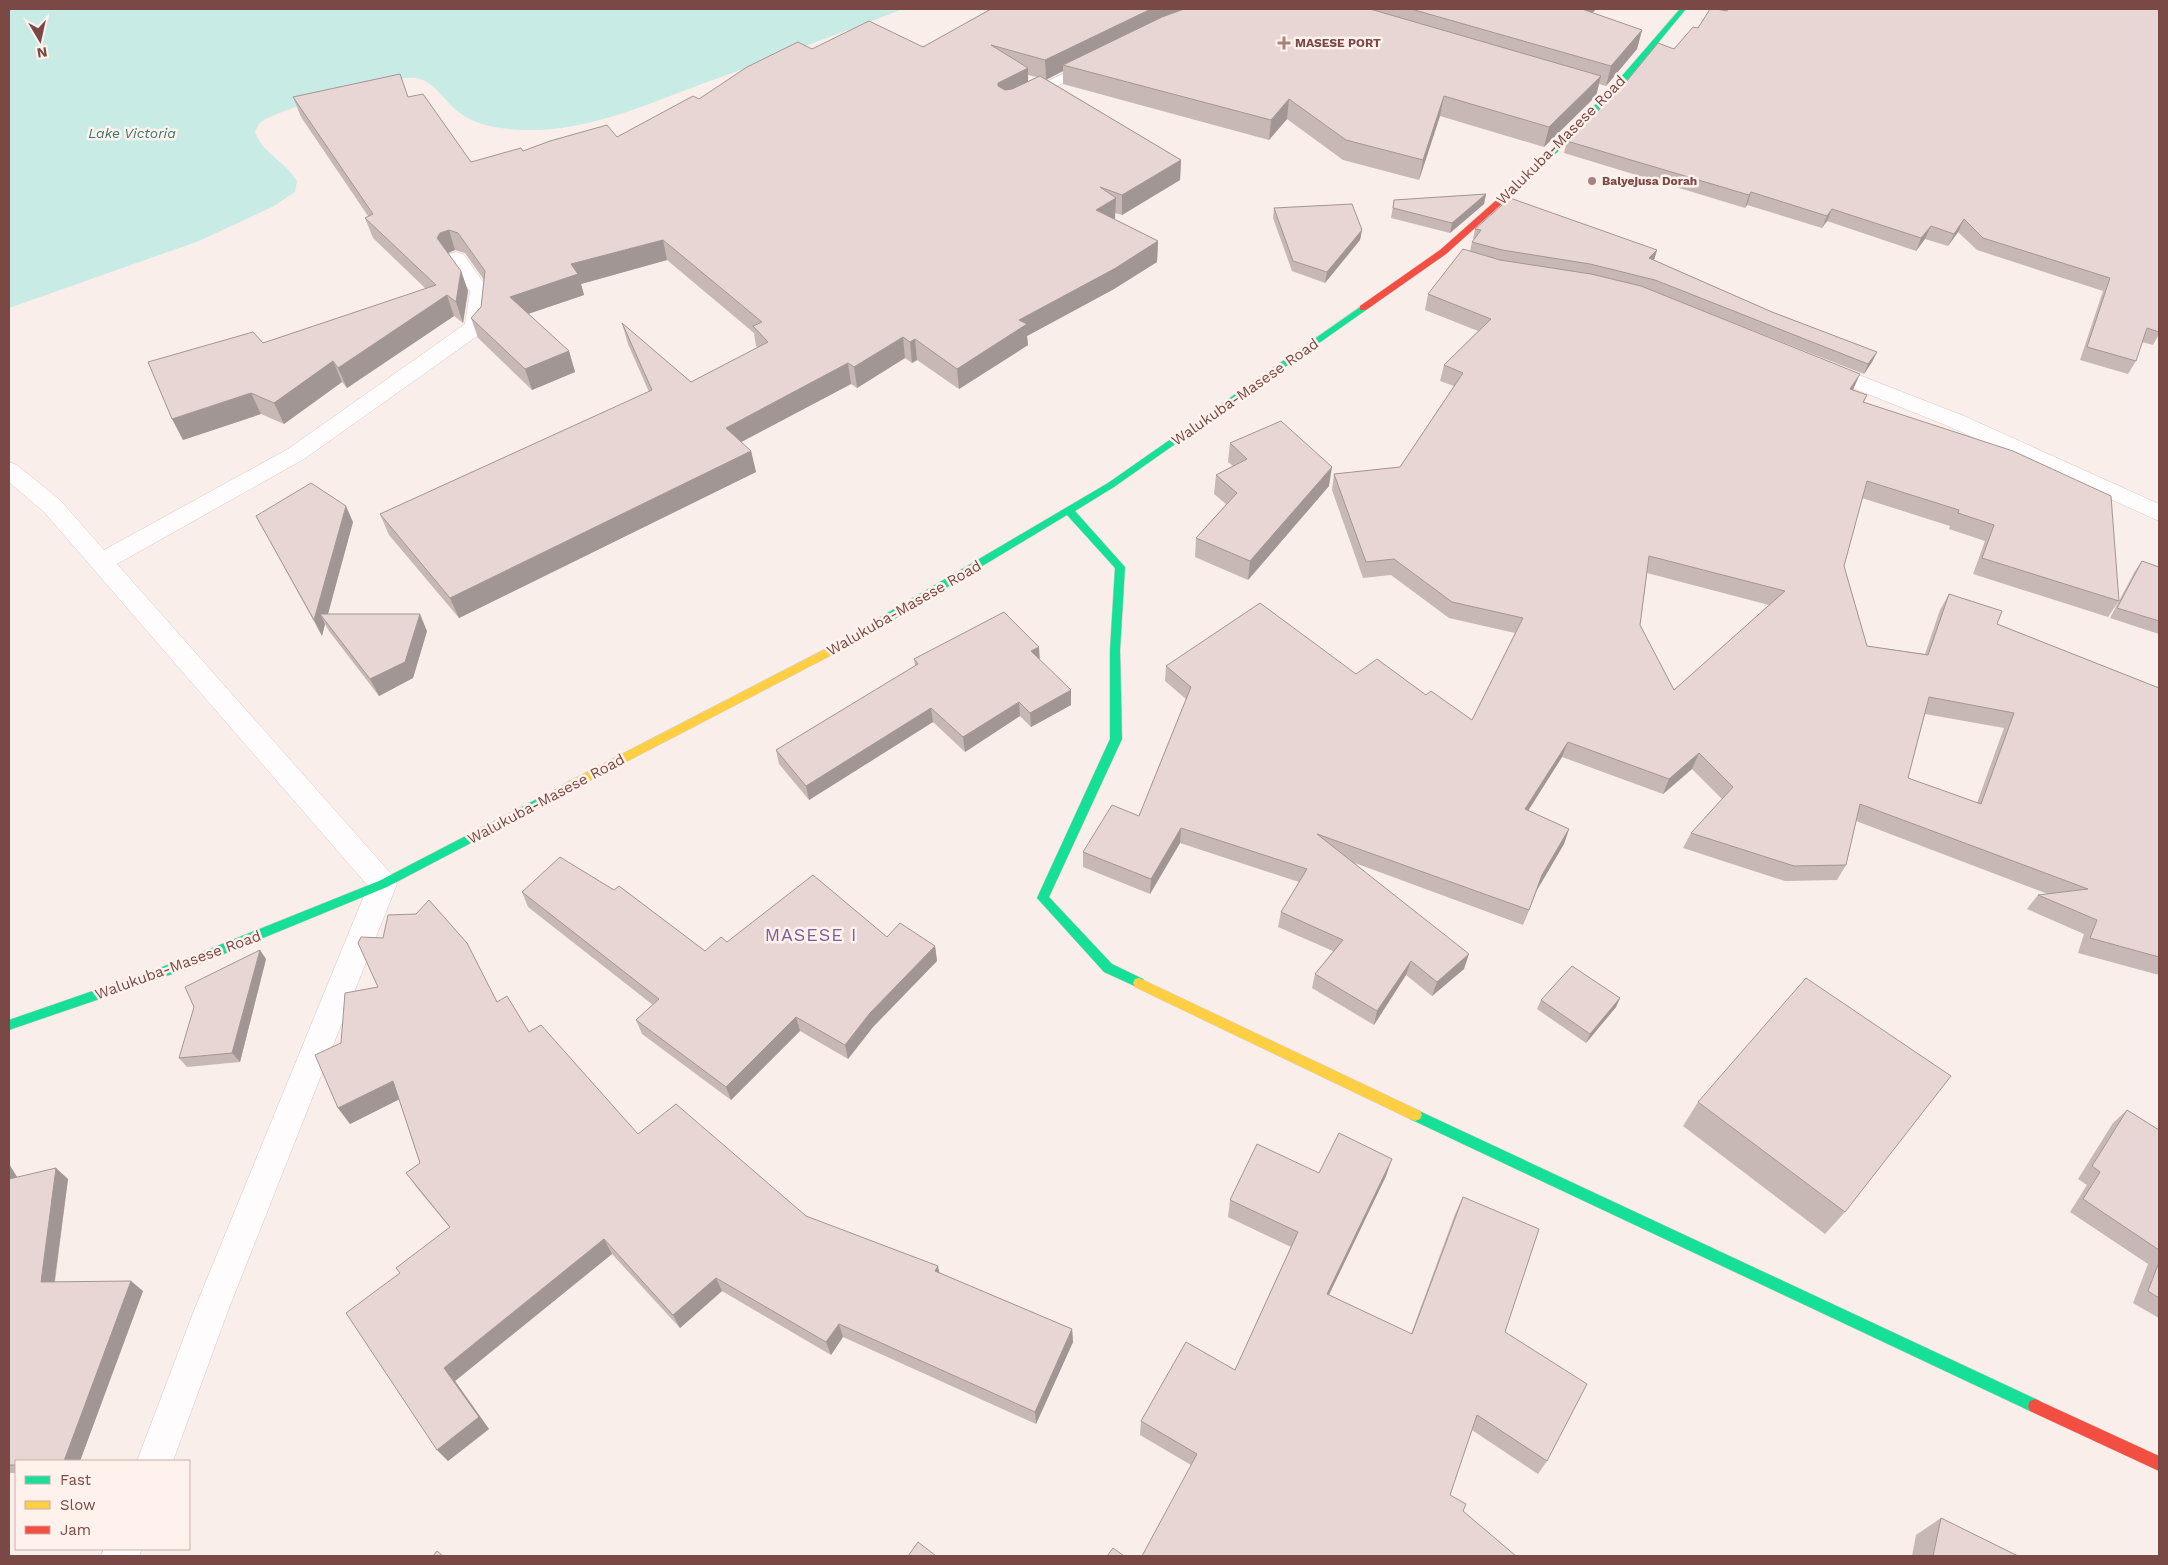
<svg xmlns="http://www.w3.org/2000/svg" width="2168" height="1565" viewBox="0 0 2168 1565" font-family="'Work Sans',sans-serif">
<rect width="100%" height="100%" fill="#f9eee9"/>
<path fill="#c9ebe5" d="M9,9H903C837,35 769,59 702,84C645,105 586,132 524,130C500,129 475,126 456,110C443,99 434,81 416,78C395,74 278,109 261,122C258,125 257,128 255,132C263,154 285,161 297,181L295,192L272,207L199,241L9,308Z"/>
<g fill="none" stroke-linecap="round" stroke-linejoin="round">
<g stroke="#d7c9c6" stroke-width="1">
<path id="lane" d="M1087,62L1092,63L1093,66L1092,69L1032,98H1022L1020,95Z"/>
</g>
<g stroke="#d7c9c6" stroke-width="1">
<g id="street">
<path d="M456,252L463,254L490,291L486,327L483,332L304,459L117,564L393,876L397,884L229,1308L173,1461H137L195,1308L368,886L44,512L9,482V462L17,465L60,500L104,550L288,449L465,324L470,291L446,258L449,254Z"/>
<path d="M1823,361L1964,416L2159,504V521L1948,426L1815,373L1812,368L1815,363Z"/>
<path d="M104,1549H142L139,1556H101Z"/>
</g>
</g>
<g stroke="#d9cac7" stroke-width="1">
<g id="fast">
<path d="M1680,9H1686L1614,96L1524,185H1518V181L1608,92Z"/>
<path d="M1363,305L1367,308L1366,310L1114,487L1075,511L1125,567L1120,650L1122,739L1049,897L1112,964L1143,979L1145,983L1143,987L1139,988L1104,972L1037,898L1110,739V650L1115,568L1067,515L851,645L847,646L842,642L843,639L1108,483Z"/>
<path d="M568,783L572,784L574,787L572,790L387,887L190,968L9,1030V1020L182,960L379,881Z"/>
<path d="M1415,1109L2040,1401L2042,1406L2040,1411L2035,1413L2030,1411L1410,1119L1408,1115L1410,1111Z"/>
</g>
</g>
<g stroke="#d9cac7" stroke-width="1">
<g id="slow">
<path d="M847,638L852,642L851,645L572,790H564L562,787L564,784Z"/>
<path d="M1139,978L1420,1111L1422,1115L1420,1119L1415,1121L1410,1119L1135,987L1133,983L1135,979Z"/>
</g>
</g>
<g stroke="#d9cac7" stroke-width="1">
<g id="jam">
<path d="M1518,181L1525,183L1446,254L1366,310H1360V306L1440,250Z"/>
<path d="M2035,1399L2159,1456V1471L2030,1411L2028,1406L2030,1401Z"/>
</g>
</g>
<use href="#lane" fill="#fefcfc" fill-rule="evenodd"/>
<use href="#street" fill="#fefcfc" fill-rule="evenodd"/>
<use href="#fast" fill="#16e098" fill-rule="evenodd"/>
<use href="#slow" fill="#ffcf43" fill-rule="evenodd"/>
<use href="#jam" fill="#f24e42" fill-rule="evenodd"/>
</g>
<g fill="#c7b8b5" fill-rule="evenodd">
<path d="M991,9H1596L1592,13L1642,30L1637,49L1606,86L1599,84L1596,96L1544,147L1440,116L1419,180L1343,160L1287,119L1269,140L1063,84V71L1046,79L1181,160L1180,180L1122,215L1115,213V219H1114L1158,241L1157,262L1114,289L1027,336L1028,345L959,389L917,360L912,363L905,358L857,388L851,384L741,442L751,451L756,472L459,618L389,535L380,514L649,392L628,344L622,323L691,382L758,348L756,346L754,333L667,260L581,284L584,295L528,314L569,351L575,372L532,390L478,338L471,318L481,307L484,280L465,253L455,250L448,253L461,271L468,291L463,323L454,316L347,388L342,382L284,424L261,414L183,440L263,343L426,289L373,238L365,218L368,216L301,117L293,97H408L471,162L523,151L617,137L699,99L812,49L923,47ZM1028,75L1037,77L1028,81Z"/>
<path d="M2159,9V334L2153,345L2142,342L2136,361L2128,374L2080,360L2103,291L1977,250L1958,232L1948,246L1925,239L1916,251L1827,221L1822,228L1747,205L1745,208L1564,153L1567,141L1698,28L1727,11Z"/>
<path d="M1486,194L1484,204L1450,233L1391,218L1394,200Z"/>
<path d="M1274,208L1362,230L1360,240L1325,283L1292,271L1273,218Z"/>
<path d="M1475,229L1657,250L1654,260L1772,312L1877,352L1872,362L1864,374L1700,310L1853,390L1867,395L1864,402L2119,601L2108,617L1973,574L1985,541L1949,529L1950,526L1862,498L1844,566L1867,646L1925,654L1940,610L1949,594L1997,624L2159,688V975L2078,953L2084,934L2027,909L2038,895L2048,894L1856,821L1846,865L1837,880L1785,881L1683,848L1691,833L1722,799L1692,769L1663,794L1562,757L1528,810L1569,829L1564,844L1537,890L1523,925L1355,863L1464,969L1432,996L1406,975L1374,1025L1312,988L1315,974L1333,951L1278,927L1281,912L1299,882L1180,843L1150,894L1083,867V852L1139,816L1186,699L1165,681L1166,666L1356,674L1426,695L1472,720L1515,633L1449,618L1391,575L1363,578L1332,490L1334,474L1400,467L1454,386L1440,381L1444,365L1478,331L1425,310L1428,294L1470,251L1472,242L1474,239H1473ZM1647,573L1769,605L1674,690L1640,625ZM1925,714L2004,728L1977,803L1908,778Z"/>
<path d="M1230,443L1329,486L1248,580L1195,557L1196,538L1226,504L1214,494L1216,475L1233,466L1228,462Z"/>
<path d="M256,516L353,522L328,614L427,631L413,678L379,696L329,631L325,624L322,636Z"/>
<path d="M2142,561L2159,567V634L2110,618L2135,571Z"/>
<path d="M914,659H1039L1071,705L1031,727L1020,716L965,752L933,722L809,800L779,764L776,750L915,666Z"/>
<path d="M522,892L705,951L727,942L887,937L935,946L937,961L873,1027L848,1059L800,1031L731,1100L642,1034L636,1020L653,1005L528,907Z"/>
<path d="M467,943L497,1002L638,1134L806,1216L1072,1329L1073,1342L1036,1424L843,1337L831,1355L722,1291L680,1328L612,1254L455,1381L489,1429L448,1461L400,1273L450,1228L417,1188L406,1173L420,1163L399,1099L350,1124L338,1108L341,1043L378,987Z"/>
<path d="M266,959L240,1062L187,1067L179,1058Z"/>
<path d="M1620,998L1616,1007L1586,1043L1537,1009L1541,1000Z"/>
<path d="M1698,1102L1845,1212L1825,1234L1683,1126Z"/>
<path d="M2127,1110L2159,1130V1318L2133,1303L2148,1264L2070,1212L2087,1185L2078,1179L2113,1123Z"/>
<path d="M9,1164L17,1177L68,1179L55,1282L143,1291L80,1461H16V1473H9Z"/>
<path d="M1319,1173L1386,1176L1329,1295L1411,1334L1455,1214L1463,1197L1505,1332L1547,1461L1538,1474L1472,1430L1191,1465L1140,1435L1141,1421L1235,1370L1291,1247L1228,1217L1230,1200Z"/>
<path d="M1941,1518L2018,1556H1912L1916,1535Z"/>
</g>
<g fill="#a29694">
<path d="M1151,9H1203L1063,65V71L1046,80L1045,60Z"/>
<path d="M1583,9H1596L1578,29Z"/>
<path d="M1642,30L1637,49L1606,86L1611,66Z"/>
<path d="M1028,68V88L999,102L998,83Z"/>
<path d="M1601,76L1596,96L1544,147L1549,127Z"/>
<path d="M1444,96L1440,116L1419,180L1423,160Z"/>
<path d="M1289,99L1287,119L1269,140L1271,120Z"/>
<path d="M1181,160L1180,180L1122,215V195Z"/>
<path d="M1751,192L1747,205L1745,208L1749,195Z"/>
<path d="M1486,194L1484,204L1450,233L1452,223Z"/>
<path d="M1116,198L1115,219L1096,230V210Z"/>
<path d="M1832,209L1827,221L1822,228L1827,216Z"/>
<path d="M1964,219L1958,232L1948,246L1954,234Z"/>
<path d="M1931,226L1925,239L1916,251L1921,238Z"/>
<path d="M449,230L455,250L448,253L437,238L440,233Z"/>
<path d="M1362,230L1360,240L1325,283L1327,272Z"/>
<path d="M663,240L667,260L581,284L584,295L516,318L510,297L571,264Z"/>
<path d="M1158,241L1157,262L1114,289L1027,336L1028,345L959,389L957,369L1019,320Z"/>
<path d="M1657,250L1654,260L1649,258Z"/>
<path d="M461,271L468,291L463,323L456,302Z"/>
<path d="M447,295L454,316L347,388L338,368Z"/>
<path d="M903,337L905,358L857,388L854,367Z"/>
<path d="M915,339L917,360L912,363L910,342Z"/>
<path d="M569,351L575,372L532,390L525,369Z"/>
<path d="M1877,352L1872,362L1864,374L1868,364Z"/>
<path d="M333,361L342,382L284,424L274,403Z"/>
<path d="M848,363L851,384L730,448L726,428Z"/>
<path d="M1860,374L1853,390L1842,405L1850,389Z"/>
<path d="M251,393L261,414L183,440L172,419Z"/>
<path d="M751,451L756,472L459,618L450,598Z"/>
<path d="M1332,467L1329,486L1248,580L1250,561Z"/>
<path d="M346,506L353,522L326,621L320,614L325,624L322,636L314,620Z"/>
<path d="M420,614L427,631L413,678L379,696L370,679Z"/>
<path d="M1039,647L1040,662L1031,651Z"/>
<path d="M1071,690V705L1031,727L1030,713Z"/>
<path d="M1019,702L1020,716L965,752L963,737Z"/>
<path d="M931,708L933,722L809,800L806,786Z"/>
<path d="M1568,742L1562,757L1520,824L1525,809Z"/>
<path d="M1699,753L1692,769L1663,794L1669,779Z"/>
<path d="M1181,828L1180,843L1150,894L1151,879Z"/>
<path d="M1569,829L1564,844L1537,890L1523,925L1542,875Z"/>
<path d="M935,946L937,961L873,1027L848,1059L845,1045L870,1013Z"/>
<path d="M260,950L266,959L240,1062L232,1053Z"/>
<path d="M1469,954L1464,969L1432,996L1437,982Z"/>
<path d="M1411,961L1406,975L1374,1025L1377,1011Z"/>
<path d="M1620,998L1616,1007L1586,1043L1590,1034Z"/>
<path d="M796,1017L800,1031L731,1100L726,1087Z"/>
<path d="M393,1081L404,1097L350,1124L338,1108Z"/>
<path d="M1392,1159L1386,1176L1322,1309L1327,1294Z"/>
<path d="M9,1164L22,1185L9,1190Z"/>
<path d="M56,1168L68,1179L53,1292L41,1282Z"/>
<path d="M604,1239L612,1254L455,1381L489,1429L448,1461L437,1450L444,1368Z"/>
<path d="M938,1266L941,1280L935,1271Z"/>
<path d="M716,1278L722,1291L680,1328L673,1315Z"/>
<path d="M131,1281L143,1291L80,1461H64Z"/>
<path d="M839,1324L843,1337L831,1355L826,1342Z"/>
<path d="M1072,1329L1073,1342L1036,1424L1035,1412Z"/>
</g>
<g fill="#e7d6d3" stroke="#a29694" fill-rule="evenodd">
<path d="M991,9H1151L1045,60L991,45L1028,68L998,83V86L1005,90L1012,89L1040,76L1181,160L1122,195L1100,187L1116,198L1096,210L1158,241L1114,269L1019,320L1027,324L957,369L915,339L910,342L903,337L854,367L848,363L726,428L751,451L450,598L380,514L652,390L622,323L691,382L768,342L753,326L762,322L663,240L571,264L578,274L510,297L569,351L525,369L471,318L481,307L485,271L458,233L449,230L440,233L437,238L461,271L456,302L447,295L338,368L333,361L274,403L251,393L172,419L148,362L253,332L263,343L436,285L365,218L373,214L293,97L400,74L408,97L423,94L471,162L521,148L523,151L550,141L607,125L617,137L693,96L699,99L747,67L798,42L812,49L869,21L923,47Z"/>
<path d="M1184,9H1370L1601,76L1549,127L1444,96L1423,160L1346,140L1289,99L1271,120L1063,65L1162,17Z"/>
<path d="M1411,9H1583H1582L1642,30L1611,66Z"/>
<path d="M1710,9H1716L1727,11L1728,9H2159V332L2147,328L2136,361L2087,347L2110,278L1983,238L1964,219L1954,234L1931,226L1921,238L1832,209L1827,216L1751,192L1749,195L1567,141L1622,87L1658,43L1674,49L1693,27L1698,28Z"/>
<path d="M1486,194L1452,223L1393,208L1394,200Z"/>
<path d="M1510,198L1657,250L1649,258L1772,312L1877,352L1868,364L1655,280L1590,264L1502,250L1472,242L1481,230L1475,229Z"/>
<path d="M1352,204L1362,230L1327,272L1293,261L1274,208Z"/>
<path d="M1463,249L1500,260L1591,274L1641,286L1860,374L1850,389L1867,395L1863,402L2013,451L2111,496L2119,601L1982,558L1994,525L1958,513L1959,510L1867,481L1844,566L1867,646L1928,655L1949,594L2002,611L1997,624L2159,688V957L2090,938L2097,920L2038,895L2088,889L1860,804L1846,865L1794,866L1691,833L1733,787L1699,753L1669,779L1568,742L1525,809L1569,829L1542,875L1529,910L1317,834L1469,954L1437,982L1411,961L1377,1011L1315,974L1343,940L1281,912L1307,869L1181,828L1151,879L1083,852L1112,805L1139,816L1191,687L1166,666L1260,603L1356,674L1377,659L1426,695L1431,691L1472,720L1523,618L1452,602L1394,559L1366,562L1334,474L1400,467L1463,373L1444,365L1491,319L1428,294ZM1649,556L1785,591L1674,690L1640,625ZM1929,697L2014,713L1981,804L1908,778Z"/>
<path d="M1281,421L1332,467L1250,561L1196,538L1237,493L1216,475L1247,459L1230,443Z"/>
<path d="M311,483L346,506L314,620L256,516Z"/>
<path d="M2142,561L2159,567V621L2117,608Z"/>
<path d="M1004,612L1039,647L1031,651L1071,690L1030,713L1019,702L963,737L931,708L806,786L776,750L918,664L914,659Z"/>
<path d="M320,614H420L405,662L370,679Z"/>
<path d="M560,857L614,890L619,886L705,951L721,937L727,942L813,875L887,937L900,923L935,946L870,1013L845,1045L796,1017L726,1087L636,1020L659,999L522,892Z"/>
<path d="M429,900L467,943L497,1002L507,996L529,1032L541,1025L638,1134L676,1104L806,1216L938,1266L935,1271L1072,1329L1035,1412L839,1324L826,1342L716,1278L673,1315L604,1239L444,1368L479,1417L437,1450L346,1313L400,1273L396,1268L450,1227L406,1173L420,1163L393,1081L338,1108L315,1055L341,1043L345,993L378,987L358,943L361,937L383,938L388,915L416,914Z"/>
<path d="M260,950L232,1053L179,1058L194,1007L185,987Z"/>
<path d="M1572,966L1620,998L1590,1034L1541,1000Z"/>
<path d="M1806,978L1951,1076L1845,1212L1698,1102Z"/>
<path d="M2127,1110L2159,1130V1250L2083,1199L2100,1172L2092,1166Z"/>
<path d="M1339,1133L1392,1159L1327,1294L1412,1334L1463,1197L1539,1229L1505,1332L1587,1384L1547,1461L1477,1415L1450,1495L1466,1504L1463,1511L1516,1556H1142L1197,1454L1141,1421L1186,1342L1235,1370L1298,1232L1230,1200L1257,1144L1319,1173Z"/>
<path d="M56,1168L41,1282L131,1281L64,1461H16V1465H9V1179Z"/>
<path d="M2159,1262V1298L2148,1291Z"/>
<path d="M1941,1518L2018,1556H1933Z"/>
<path d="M918,1542L936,1556H908Z"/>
<path d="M1113,1548L1124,1556H1107Z"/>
<path d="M437,1551L443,1556H433Z"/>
</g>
<g fill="#a6837f" stroke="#fff1eb" stroke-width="2">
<path d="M1281.5 35.5h5v5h5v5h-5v5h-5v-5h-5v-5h5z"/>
<circle cx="1592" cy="181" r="5"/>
</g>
<g text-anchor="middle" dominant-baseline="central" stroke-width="5" stroke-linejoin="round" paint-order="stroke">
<g font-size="12" font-weight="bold" fill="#7a4946" stroke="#fff1eb" text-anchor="start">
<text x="1295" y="43">MASESE PORT</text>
<text x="1602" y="181">Balyejusa Dorah</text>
</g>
<g font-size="14" font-style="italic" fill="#357971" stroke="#fff1eb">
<text x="132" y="133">Lake Victoria</text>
</g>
<g font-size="15" fill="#7a4946" stroke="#fff1eb">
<text transform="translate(1561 140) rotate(-45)">Walukuba-Masese Road</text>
<text transform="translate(1245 392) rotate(-35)">Walukuba-Masese Road</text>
<text transform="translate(904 608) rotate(-30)">Walukuba-Masese Road</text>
<text transform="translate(546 799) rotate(-28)">Walukuba-Masese Road</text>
<text transform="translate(178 965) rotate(-20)">Walukuba-Masese Road</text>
</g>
<g font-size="18" letter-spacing="1" fill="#77609e" stroke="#fff1eb">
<text x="811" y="934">MASESE I</text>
</g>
</g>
<rect width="2168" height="1565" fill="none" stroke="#7a4946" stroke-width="20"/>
<rect x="15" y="1460" width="175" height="90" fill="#fff1eb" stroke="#caaea9"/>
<rect x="25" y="1476" width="25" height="8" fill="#16e098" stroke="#caaea9"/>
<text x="60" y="1485" font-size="15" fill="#7a4946">Fast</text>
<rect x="25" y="1501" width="25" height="8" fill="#ffcf43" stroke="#caaea9"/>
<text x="60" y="1510" font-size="15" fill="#7a4946">Slow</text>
<rect x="25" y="1526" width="25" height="8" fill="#f24e42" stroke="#caaea9"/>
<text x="60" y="1535" font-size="15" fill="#7a4946">Jam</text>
<g transform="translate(40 40) rotate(171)" stroke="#fff1eb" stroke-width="4" paint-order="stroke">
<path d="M0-4L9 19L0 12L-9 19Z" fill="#7a4946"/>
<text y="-8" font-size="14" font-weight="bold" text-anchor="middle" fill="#7a4946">N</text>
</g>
</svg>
